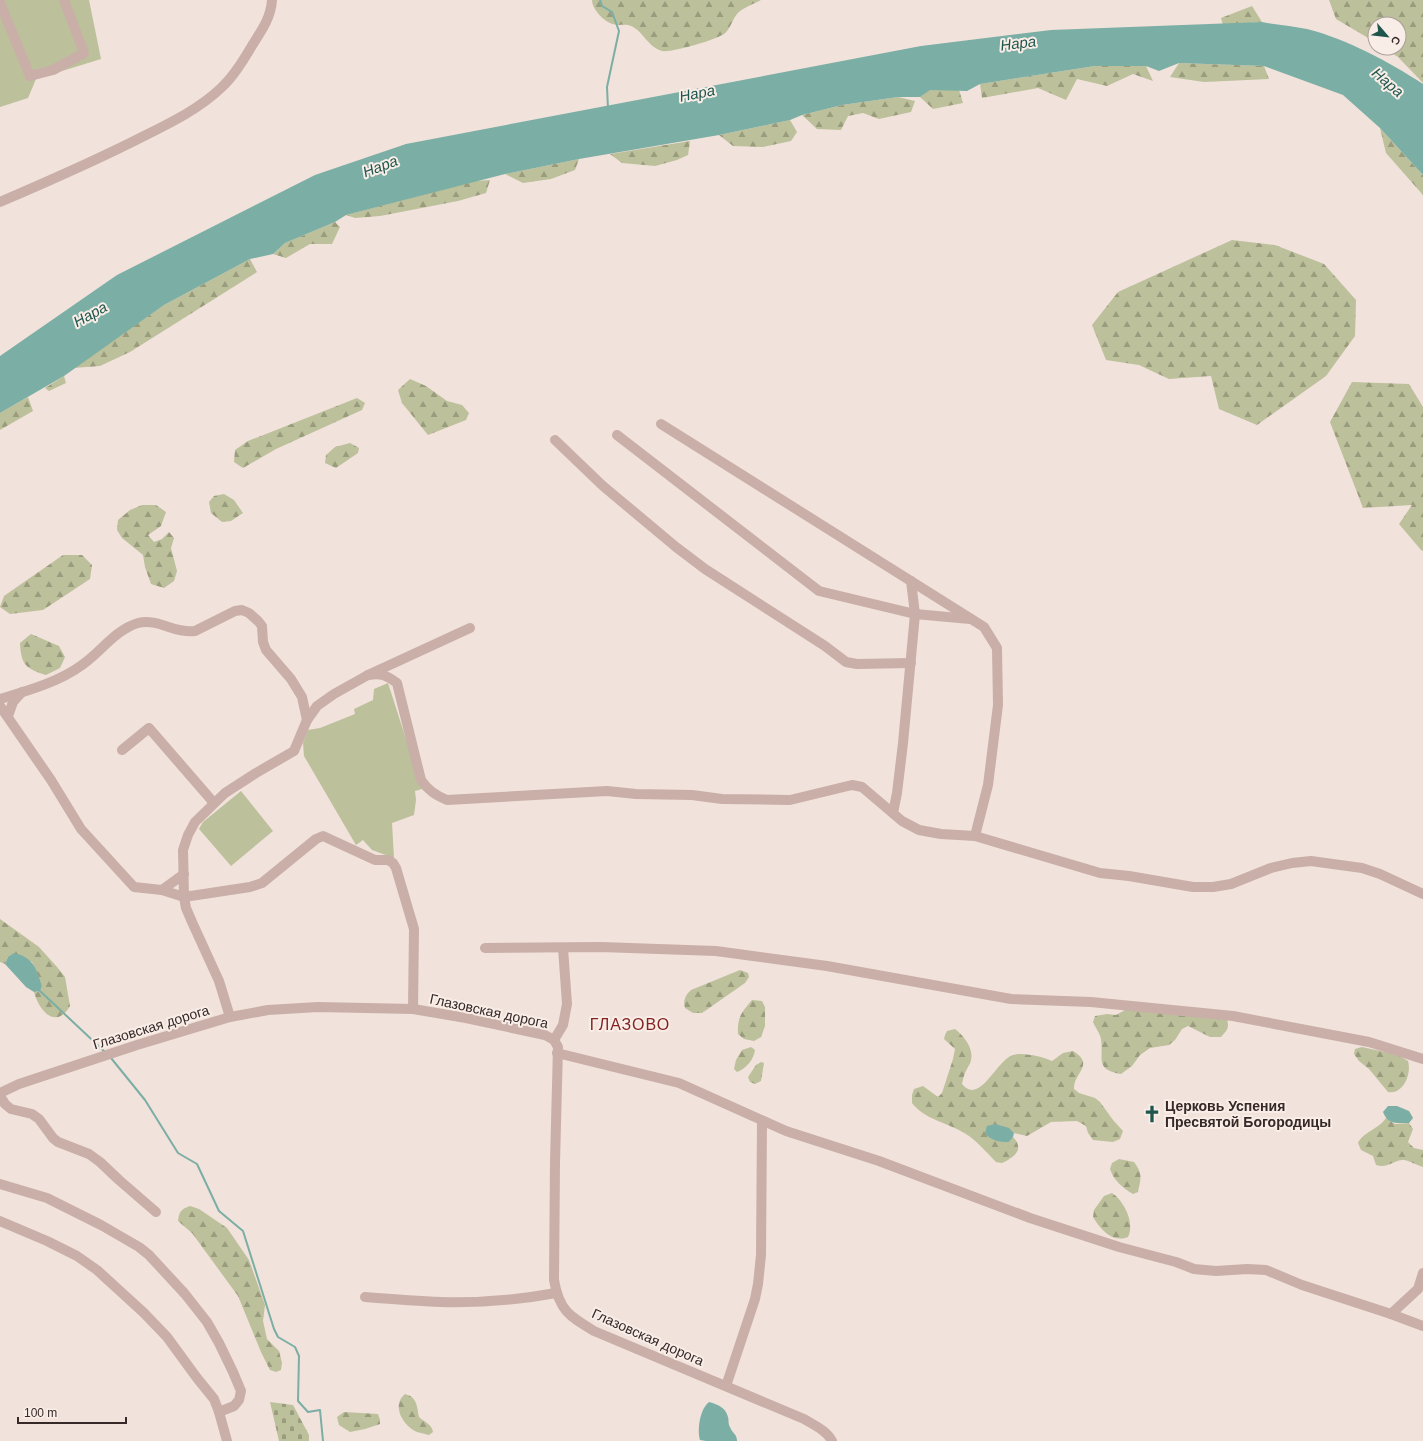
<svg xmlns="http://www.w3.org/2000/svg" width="1423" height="1441" viewBox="0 0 1423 1441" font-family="Arial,sans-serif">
<defs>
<pattern id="forest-firs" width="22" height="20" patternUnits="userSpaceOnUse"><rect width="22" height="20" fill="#bcc09b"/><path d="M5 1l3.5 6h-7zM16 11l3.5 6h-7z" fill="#9a9c7e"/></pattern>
<pattern id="cemetery-stones" width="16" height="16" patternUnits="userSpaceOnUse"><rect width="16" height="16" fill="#bcc09b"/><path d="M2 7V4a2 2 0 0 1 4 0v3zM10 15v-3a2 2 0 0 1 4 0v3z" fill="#9a9c7e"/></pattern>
</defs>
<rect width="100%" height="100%" fill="#f1e2db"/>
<g fill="url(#forest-firs)">
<path d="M592,0H761C754,4 742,8 737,14C732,20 730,30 724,34C715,40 671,53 662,51C647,47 642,28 628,25C623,24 618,26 613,24C604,22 592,9 592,0Z"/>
<path d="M1329,0H1423V83L1398,57L1384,48H1399V24H1375V42L1336,19Z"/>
<path d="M1252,6L1262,22L1223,25L1221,18Z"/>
<path d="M1179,63L1264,66L1269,79L1204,82L1170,77Z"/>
<path d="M1095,66H1146L1153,81L1133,74L1107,86L1077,79L1066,100L1038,88L982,98L980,84Z"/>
<path d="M929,90H959L963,103L933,109L920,97Z"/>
<path d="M898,97L915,101L911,112L879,119L863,113L848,116L841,130L817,129L802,115L842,105Z"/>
<path d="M790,120L797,132L791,141L763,147L733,146L719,135Z"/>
<path d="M1380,128L1423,175V195L1386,153Z"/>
<path d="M690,141L688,155L677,160L655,166L622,163L610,154Z"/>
<path d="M579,159L575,170L551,179L523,183L505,174Z"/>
<path d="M490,180L486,193L458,201L380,216L355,218L346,215L475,181Z"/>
<path d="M335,222L340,227L332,244H310L286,258L273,254L285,243Z"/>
<path d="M1232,240L1275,245L1324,264L1356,300L1355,336L1326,376L1257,425L1219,409L1211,376L1169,379L1139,365L1106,360L1092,325L1118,292Z"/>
<path d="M250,259L257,272L130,352L100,366L73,368L164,305Z"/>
<path d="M64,376L66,383L49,391L45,388Z"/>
<path d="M410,379L426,386L447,401L462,405L469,413L466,420L428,435L402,403L398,390Z"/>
<path d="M1352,382L1409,384L1423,407V551L1421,550L1399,524L1412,505L1363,508L1330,422Z"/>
<path d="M28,397L33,411L0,430V413Z"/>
<path d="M357,398L365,403L362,410L276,449L243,468L234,462L235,450L248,441Z"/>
<path d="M350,443L359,448L358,453L336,468L325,463L326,455L335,447Z"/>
<path d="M224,494L234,500L243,513L231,521L222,522L211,513L209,502L214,496Z"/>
<path d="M142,505H156L166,512L161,526L148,535L154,542L162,539L169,532L174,538L171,548L177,571L174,581L164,588L151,584L145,567L143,555L122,538L117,530L118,520L130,510Z"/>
<path d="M63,555H82L92,565L90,579L43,610L10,614L0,607L4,596Z"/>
<path d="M31,634L59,646L65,657L60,668L46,675C26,669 21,665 20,643Z"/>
<path d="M0,919L39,947L57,967L65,977L70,1006C56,1030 39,1011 34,992L40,991L42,986L32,962L8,957L5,964L0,962Z"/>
<path d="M740,970L748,973L749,977L745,983L702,1013H693L685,1008C683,1001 685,995 691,990Z"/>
<path d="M752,1000L762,1001L765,1007V1026L761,1037L754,1041L744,1039L738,1034C737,1017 742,1012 752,1000Z"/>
<path d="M1127,1009L1227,1020C1230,1028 1226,1031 1221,1037H1210L1188,1026L1182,1029L1175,1040L1169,1045L1150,1048L1140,1055L1132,1066L1121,1074C1094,1069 1104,1059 1101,1039C1100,1033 1095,1027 1093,1022L1095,1016L1107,1014L1116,1015Z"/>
<path d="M955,1029C963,1035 974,1048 971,1060C971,1063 968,1066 967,1069C964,1074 963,1079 962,1084C980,1106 996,1060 1013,1055C1023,1052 1043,1057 1052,1061L1063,1053L1073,1051C1096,1065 1073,1073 1074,1089L1079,1093L1095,1098L1100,1102L1113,1120L1123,1131L1120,1139L1113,1142L1093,1140L1088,1133L1086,1126L1077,1121L1051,1122L1027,1136L1014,1133L1008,1128L1009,1142L1013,1137C1025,1150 1014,1157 1002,1163L996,1162C987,1153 977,1141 966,1134C949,1123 925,1120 912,1103V1095L914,1089L923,1086L938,1097L942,1093L953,1059L955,1049L944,1039L945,1035L947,1031Z"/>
<path d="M751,1047L755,1050C754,1059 746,1069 737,1072L734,1069L736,1060L742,1050Z"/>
<path d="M1362,1047L1398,1055L1408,1061C1412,1074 1403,1095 1388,1092L1369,1069L1359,1061L1354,1054L1355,1049Z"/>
<path d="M761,1062L764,1063L761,1081L755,1084L750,1082L748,1077L756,1065Z"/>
<path d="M1386,1118L1395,1124L1409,1123L1413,1129L1408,1142L1414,1148L1423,1150V1167C1417,1165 1410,1161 1404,1160C1394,1159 1389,1169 1376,1165L1373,1156L1361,1150L1358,1143C1363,1132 1379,1129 1386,1118Z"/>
<path d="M1119,1159L1134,1162C1143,1174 1141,1178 1138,1192L1133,1194C1123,1188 1114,1181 1110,1169L1112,1163Z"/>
<path d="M1112,1193C1124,1201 1135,1223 1128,1237C1112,1243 1101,1230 1093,1217L1094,1210L1104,1196Z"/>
<path d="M190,1206L199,1209L227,1228L249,1260L265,1305L263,1321L267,1339L279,1351L282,1363L281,1370L276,1372L270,1370L261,1352L238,1296L192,1233L178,1221C179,1212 181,1209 190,1206Z"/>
<path d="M405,1394C417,1397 417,1406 419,1417C424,1422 432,1424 433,1432L429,1435C425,1434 421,1433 417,1432C403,1426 391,1405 405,1394Z"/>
<path d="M344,1412L378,1414L380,1420V1424L365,1429L350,1432L339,1425L337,1417Z"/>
</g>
<path fill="url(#cemetery-stones)" d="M270,1402L293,1405L309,1435V1441H279Z"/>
<g fill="#bcc09b">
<path d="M0,0H89L101,59L36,79L28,98L0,107Z"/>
<path d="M388,683L422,789L415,791L416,800L414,815L392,823L394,858L372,850L363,840L356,845L304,756L303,743L308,730L320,728L355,714L354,709L373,700L374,689Z"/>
<path d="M241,791L273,831L231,866L199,829L203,822Z"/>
</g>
<g fill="#7baea4">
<path d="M1262,22C1277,25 1293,26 1307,29C1347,39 1389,62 1423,84V175L1380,128L1343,95L1264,66L1179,63L1159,71L1146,66H1095L980,84L967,91L930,90L920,97H898L842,105L802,115L790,120L719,135L579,159L505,174L346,215L335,222L285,243L273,254L250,259L164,305L64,376L0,413V356L117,275L315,175L406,144L921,46L1051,30Z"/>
<path d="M14,953C34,958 36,968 42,986L40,991L34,992L26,987L5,964L8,957Z"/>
<path d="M1388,1106H1397L1409,1111L1413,1118L1409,1123C1397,1123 1388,1125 1383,1112Z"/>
<path d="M995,1124L1009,1128L1014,1133L1013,1137L1009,1142C999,1142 991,1141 985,1133L987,1126Z"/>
<path d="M709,1402C719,1405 725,1407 728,1417C729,1421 728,1424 730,1427C732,1433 737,1434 737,1441H706L700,1440C697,1429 700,1409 709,1402Z"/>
</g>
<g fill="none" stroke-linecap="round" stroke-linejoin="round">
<g stroke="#7baea4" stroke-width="2">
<path d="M600,0L602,6L612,12L619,31L607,87L608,109"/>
<path d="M40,991L105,1052"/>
<path d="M111,1058L145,1100L178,1153L197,1164L219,1211L243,1231L274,1329L278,1337L295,1347L299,1356L298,1401L308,1412L320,1410L323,1441"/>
</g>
<g stroke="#c9afa7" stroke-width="10">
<path d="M0,3L30,76L53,70L84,53L64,0"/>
<path d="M0,202C49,181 97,160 144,136C170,123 199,109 221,88C234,76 244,59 253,44C262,30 271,17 272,0"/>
<path d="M661,424L984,627L997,648L998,705L988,785L975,836"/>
<path d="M617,435L819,591L915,614L970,619"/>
<path d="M555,440L603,486L676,547L705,569L825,646L846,662L857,664L911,663"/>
<path d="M368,675C382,673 386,675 397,683L421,780C428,790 435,795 447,800L607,791L636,794L692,795L722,799L790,800L852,785L862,787L902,821L919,830L941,834L975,836L1100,873L1129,876L1193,887H1213L1231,884L1271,868L1292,863L1311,861L1362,868L1380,874L1423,894"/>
<path d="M0,699C27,691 59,682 82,665C101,652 115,630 138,623C158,618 175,634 195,631L235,611L242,610L249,613L258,621L262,626L263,642L266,650L291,679L302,697L307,720"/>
<path d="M0,706L51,780L81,829L134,887L162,890L184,897L250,887L262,883L316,839L323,836L375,860H388L393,863L396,868L414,929L413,1009"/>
<path d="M8,716L13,702L22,692"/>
<path d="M122,750L149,728L214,803"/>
<path d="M893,813L897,793L903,743L915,614L911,581"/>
<path d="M162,890L184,874"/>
<path d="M485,948L601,947L716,951L827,966L1011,999L1091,1002L1233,1016L1369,1042L1423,1059"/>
<path d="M230,1017L219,981L192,922L186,908L184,897L183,850L188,835L195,822L225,793L256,773L294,751L307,720L317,706L334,694L368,675L470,628"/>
<path d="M554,1040L563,1025L567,1004L563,948"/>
<path d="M557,1053L679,1083L786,1131L879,1161L1030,1218L1119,1247L1176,1262L1194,1269L1216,1271L1247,1269L1266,1270L1302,1285L1391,1314L1423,1326"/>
<path d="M0,1093L19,1084L137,1045L230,1017L268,1010L318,1007L413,1009L466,1018L545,1035L554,1040L558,1047L555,1162L554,1280C559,1310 569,1316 594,1331L804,1419C814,1425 827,1431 832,1441"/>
<path d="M0,1096L5,1104L11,1109L32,1114L39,1119L53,1138L58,1142L89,1154L100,1162L119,1180L156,1212"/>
<path d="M0,1184L47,1198L101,1225L139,1247L149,1255L185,1294L207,1322L219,1343L233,1372L241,1391L239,1400L234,1406L219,1412"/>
<path d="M0,1221L47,1241L77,1256L97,1270L144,1313L167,1337L197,1378L214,1399L219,1412L227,1441"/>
<path d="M365,1297C390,1299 416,1301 441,1302C480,1303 518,1300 556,1293"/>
<path d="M1391,1314L1418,1289L1423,1273"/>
<path d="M726,1386L755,1299L758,1284L761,1255L762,1121"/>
</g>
</g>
<defs>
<g id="church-bare" transform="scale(1.38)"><path d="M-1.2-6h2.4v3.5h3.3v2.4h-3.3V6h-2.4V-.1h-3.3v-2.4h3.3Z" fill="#1e564d" stroke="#f9ede7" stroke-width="2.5" paint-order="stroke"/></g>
</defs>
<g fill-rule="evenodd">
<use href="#church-bare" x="1152" y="1114"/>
</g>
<g text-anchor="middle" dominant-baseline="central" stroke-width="4" stroke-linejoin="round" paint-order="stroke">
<g font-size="14" fill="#362928" stroke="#f9ede7">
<text transform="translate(489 1011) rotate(12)">Глазовская дорога</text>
<text transform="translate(151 1027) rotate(-17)">Глазовская дорога</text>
<text transform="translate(648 1337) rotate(24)">Глазовская дорога</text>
</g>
<g font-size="14" font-weight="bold" fill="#362928" stroke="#f9ede7" text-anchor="start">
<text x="1165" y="1106">Церковь Успения<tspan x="1165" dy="16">Пресвятой Богородицы</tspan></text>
</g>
<g font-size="15" font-style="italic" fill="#1e564d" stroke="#f9ede7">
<text transform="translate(1018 43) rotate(-7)">Нара</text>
<text transform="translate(1388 82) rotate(41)">Нара</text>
<text transform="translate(697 93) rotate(-11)">Нара</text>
<text transform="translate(380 166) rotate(-21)">Нара</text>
<text transform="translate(90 314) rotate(-29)">Нара</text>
</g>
<g font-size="16" letter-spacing="1" fill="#832423" stroke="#f9ede7">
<text x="630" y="1024">ГЛАЗОВО</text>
</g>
</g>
<g transform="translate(1387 36) rotate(118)"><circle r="19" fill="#f9ede7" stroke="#ab9f9b"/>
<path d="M0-3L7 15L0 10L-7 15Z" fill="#1e564d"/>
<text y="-6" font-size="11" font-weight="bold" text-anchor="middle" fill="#362928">С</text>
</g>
<path d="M18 1417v6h108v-6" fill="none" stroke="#362928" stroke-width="2"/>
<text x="24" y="1417" font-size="12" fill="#362928" stroke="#f9ede7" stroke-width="3" paint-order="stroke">100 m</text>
</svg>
